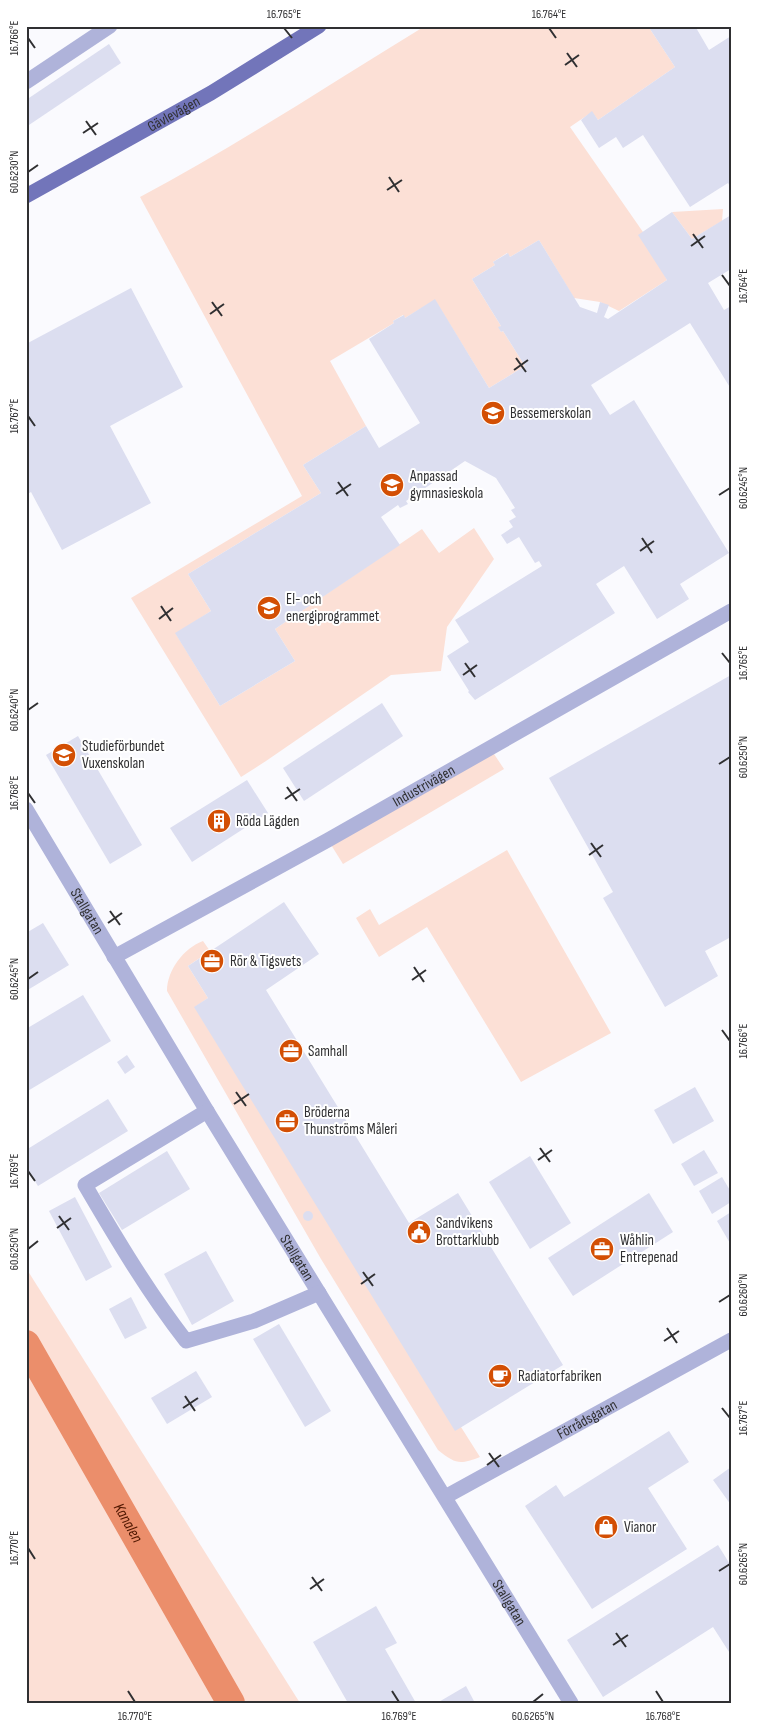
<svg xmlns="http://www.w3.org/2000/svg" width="757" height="1729" viewBox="0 0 757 1729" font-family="'Sofia Sans Condensed',sans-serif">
<rect width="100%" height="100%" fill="#fafafe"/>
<g fill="#fce0d6">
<path d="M425,26H648L675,67L598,120L592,112L570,127L643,232L667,280L619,311L600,302L574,298L539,240L510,257L507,253L493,262L495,265L472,279L501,326L499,328L501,332L503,331L525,366L489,388L435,300L405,318L403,315L393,321L394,323L330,361L366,426L303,465L321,493L188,574L211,611L176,634L220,706L295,661L275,629L422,529L439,553L474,528L494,559L447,627L441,671L391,675L266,761L241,777L131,598L302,496L140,197C238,145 330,84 425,26Z"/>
<path d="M723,209L722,221L692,239L672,212Z"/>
<path d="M490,748L504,769L343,864L328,840Z"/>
<path d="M507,850L611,1033L521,1082L427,927L379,957L356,918L370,909L379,925Z"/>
<path d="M203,941L210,951L188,966L208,998L195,1007L480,1457C459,1465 456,1464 438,1450L321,1259L167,991C167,970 184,948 203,941Z"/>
<path d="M26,1268L300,1703H26Z"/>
</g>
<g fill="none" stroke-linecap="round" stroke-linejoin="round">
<path stroke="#eb8e6b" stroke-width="28" id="s1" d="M26,1344L231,1703"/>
</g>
<g fill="#dcdef0">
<path d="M648,26H695L709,50L731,36V188L728,183L690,207L643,135L623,148L616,137L599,148L581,120L592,111L598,120L675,67Z"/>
<path d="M109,44L121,63L26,127V100Z"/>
<path d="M672,212L692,239L731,215V269L708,283L724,310L731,306V389L690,323L591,385L610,415L634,400L729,553L680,584L689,599L657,619L624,566L596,584L615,613L475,700L468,692L469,691L447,656L469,642L455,620L542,566L539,561L535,563L519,537L507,544L501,535L513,527L509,521L516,517L511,510L515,508L496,478L465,461L406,501L408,504L400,508L398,505L381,517L400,545L275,629L295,661L220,706L175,633L211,611L188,574L321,493L303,465L366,426L379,448L420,423L369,339L394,323L393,321L404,315L405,318L435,299L489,388L525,366L503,331L501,332L498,327L501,326L472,279L495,265L493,262L508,253L510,257L539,240L580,307L597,313L600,302L609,305L604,317L608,319L667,280L638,235Z"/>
<path d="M131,288L183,387L110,426L151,503L62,550L31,492L26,495V344Z"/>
<path d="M731,675V937L705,951L718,976L665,1007L603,898L613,892L549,778Z"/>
<path d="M382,703L403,736L304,801L283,768Z"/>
<path d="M78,736L142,845L110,864L46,755Z"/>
<path d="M247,780L268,813L192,862L170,828Z"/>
<path d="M284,902L319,954L266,990L409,1223L458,1193L563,1365L455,1431L194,1007L208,998L188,966Z"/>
<path d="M43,923L69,965L26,991V933Z"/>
<path d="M83,995L111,1041L26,1092V1029Z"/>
<path d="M127,1055L135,1067L125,1074L117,1062Z"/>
<path d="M695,1087L714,1121L673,1144L654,1110Z"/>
<path d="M108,1099L128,1131L38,1186L26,1167V1150Z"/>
<path d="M704,1150L718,1173L694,1186L681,1164Z"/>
<path d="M167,1151L190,1189L122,1230L99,1193Z"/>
<path d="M530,1156L571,1223L530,1249L489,1182Z"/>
<path d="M722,1177L731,1192V1202L712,1214L699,1191Z"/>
<path d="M649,1193L673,1232L573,1296L548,1258Z"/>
<path d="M75,1197L112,1267L86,1281L49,1211Z"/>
<circle cx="308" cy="1216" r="5"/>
<path d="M731,1212V1245L717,1221Z"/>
<path d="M206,1251L234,1301L192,1325L164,1274Z"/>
<path d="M131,1297L147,1328L125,1339L109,1309Z"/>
<path d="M279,1324L331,1411L305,1427L253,1339Z"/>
<path d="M196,1371L212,1397L167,1424L151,1398Z"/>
<path d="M669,1431L689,1462L648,1488L687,1549L592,1609L525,1506L556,1485L564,1497Z"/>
<path d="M731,1467V1505L713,1480Z"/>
<path d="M718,1545L731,1566V1655L713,1627L603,1697L567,1640Z"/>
<path d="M376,1606L397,1643L385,1649L416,1703H348L313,1642Z"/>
<path d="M466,1686L475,1703H437Z"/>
</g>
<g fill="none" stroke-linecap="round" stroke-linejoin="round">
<g stroke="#afb3da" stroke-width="15">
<path d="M26,82L110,26"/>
<path id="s2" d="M26,809L207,1111L571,1703"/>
<path id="s3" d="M114,957L328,840L731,611"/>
<path d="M207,1111L85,1185C116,1238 148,1292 186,1341L254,1321L319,1293"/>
<path id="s4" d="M445,1497L731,1340"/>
</g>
<path stroke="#7275ba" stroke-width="15" id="s5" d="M26,196L211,93L319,26"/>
</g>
<path fill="none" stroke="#303032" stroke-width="2" d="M284,28L292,38M549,28L556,38M28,38L35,48M567,53L577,67M565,65L579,55M86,121L96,135M83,133L98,123M28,172L38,165M389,177L399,192M387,190L402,180M693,234L703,248M691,246L705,236M722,275L730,286M212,302L222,316M210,314L224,304M516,358L526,372M514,370L528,360M28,416L35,426M338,482L348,496M336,494L351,484M719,495L730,488M642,538L652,553M640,551L654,541M161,606L171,621M159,619L173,608M722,653L730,663M465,663L475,677M463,675L477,665M28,710L38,703M719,764L730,757M287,787L297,801M28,793L35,803M285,799L300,789M591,843L601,857M589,855L603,845M110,911L120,925M108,923L122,913M414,967L424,982M28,979L38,972M412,980L426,970M722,1030L730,1041M236,1092L246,1106M234,1104L249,1094M540,1148L550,1162M538,1160L552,1150M28,1171L35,1181M59,1216L69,1230M57,1228L71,1218M28,1249L38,1241M363,1272L373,1286M361,1284L375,1274M719,1302L730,1295M667,1328L677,1343M664,1341L679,1331M185,1396L195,1411M183,1408L198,1398M722,1408L730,1418M489,1453L499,1467M487,1465L501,1455M28,1548L35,1559M719,1571L730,1564M312,1577L322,1591M310,1589L324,1579M616,1633L626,1647M613,1645L628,1635M128,1691L135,1702M392,1691L399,1702M656,1691L663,1702M533,1702L543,1694"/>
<defs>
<g id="school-disc" transform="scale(1.25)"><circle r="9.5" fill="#d34f04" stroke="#fff"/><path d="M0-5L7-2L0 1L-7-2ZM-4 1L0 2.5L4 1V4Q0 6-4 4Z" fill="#fff"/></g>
<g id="building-disc" transform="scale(1.25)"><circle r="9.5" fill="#d34f04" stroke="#fff"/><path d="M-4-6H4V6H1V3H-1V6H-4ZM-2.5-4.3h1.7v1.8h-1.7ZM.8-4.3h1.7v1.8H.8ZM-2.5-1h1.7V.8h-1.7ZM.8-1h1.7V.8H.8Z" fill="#fff"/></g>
<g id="office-disc" transform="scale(1.25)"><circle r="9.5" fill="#d34f04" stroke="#fff"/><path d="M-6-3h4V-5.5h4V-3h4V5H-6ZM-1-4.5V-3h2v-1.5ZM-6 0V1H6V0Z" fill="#fff"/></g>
<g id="civic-disc" transform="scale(1.25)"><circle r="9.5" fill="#d34f04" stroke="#fff"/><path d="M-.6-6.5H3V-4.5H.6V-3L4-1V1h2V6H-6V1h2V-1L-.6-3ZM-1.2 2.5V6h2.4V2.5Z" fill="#fff"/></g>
<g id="cafe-disc" transform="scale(1.25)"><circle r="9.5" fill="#d34f04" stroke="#fff"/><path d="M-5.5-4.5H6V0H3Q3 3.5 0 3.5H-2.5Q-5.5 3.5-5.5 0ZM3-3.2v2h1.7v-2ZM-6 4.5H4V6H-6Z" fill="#fff"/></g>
<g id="shop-disc" transform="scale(1.25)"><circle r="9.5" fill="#d34f04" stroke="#fff"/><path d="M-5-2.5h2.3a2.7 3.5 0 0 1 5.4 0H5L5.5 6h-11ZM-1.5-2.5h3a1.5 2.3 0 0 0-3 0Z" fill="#fff"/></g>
</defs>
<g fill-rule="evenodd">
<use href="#school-disc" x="493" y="413"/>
<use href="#school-disc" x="392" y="485"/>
<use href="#school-disc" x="269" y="608"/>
<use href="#school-disc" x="64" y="755"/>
<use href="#building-disc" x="219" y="821"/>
<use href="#office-disc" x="212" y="961"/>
<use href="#office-disc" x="291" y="1051"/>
<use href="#office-disc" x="287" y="1121"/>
<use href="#civic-disc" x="419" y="1232"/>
<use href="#office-disc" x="602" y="1249"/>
<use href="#cafe-disc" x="500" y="1376"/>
<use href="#shop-disc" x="606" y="1527"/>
</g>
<g text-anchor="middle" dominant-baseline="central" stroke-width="4" stroke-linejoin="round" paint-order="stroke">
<g font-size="15" fill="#303032" stroke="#fff">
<text stroke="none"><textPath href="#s5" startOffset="169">Gävlevägen</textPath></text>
<text stroke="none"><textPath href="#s3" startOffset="354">Industrivägen</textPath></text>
<text stroke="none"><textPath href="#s2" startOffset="119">Stallgatan</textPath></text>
<text stroke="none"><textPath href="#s2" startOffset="524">Stallgatan</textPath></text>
<text stroke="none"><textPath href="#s4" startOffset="162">Förrådsgatan</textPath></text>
<text stroke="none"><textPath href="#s2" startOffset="929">Stallgatan</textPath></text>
</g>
<g font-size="15" fill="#303032" stroke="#fff" text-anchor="start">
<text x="510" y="413">Bessemerskolan</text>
<text x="410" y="476">Anpassad<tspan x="410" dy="17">gymnasieskola</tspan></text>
<text x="286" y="599">El- och<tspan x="286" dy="17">energiprogrammet</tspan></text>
<text x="82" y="746">Studieförbundet<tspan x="82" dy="17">Vuxenskolan</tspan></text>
<text x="236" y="821">Röda Lägden</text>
<text x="230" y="961">Rör &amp; Tigsvets</text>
<text x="308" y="1051">Samhall</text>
<text x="304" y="1112">Bröderna<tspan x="304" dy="17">Thunströms Måleri</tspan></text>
<text x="436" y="1223">Sandvikens<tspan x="436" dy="17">Brottarklubb</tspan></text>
<text x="620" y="1240">Wåhlin<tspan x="620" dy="17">Entrepenad</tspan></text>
<text x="518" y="1376">Radiatorfabriken</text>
<text x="624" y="1527">Vianor</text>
</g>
<g font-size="16" font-style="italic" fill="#501700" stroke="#fff">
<text stroke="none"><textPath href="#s1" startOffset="206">Kanalen</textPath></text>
</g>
</g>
<rect width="757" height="1729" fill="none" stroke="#ffffff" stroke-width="55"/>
<rect x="28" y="28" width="702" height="1674" fill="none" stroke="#303032" stroke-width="2"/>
<g font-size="12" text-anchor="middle" fill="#303032">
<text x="284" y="18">16.765°E</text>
<text x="549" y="18">16.764°E</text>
<text transform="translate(14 38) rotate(-90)" y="4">16.766°E</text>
<text transform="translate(14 172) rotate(-90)" y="4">60.6230°N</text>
<text transform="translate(743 286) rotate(-90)" y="4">16.764°E</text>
<text transform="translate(14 416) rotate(-90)" y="4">16.767°E</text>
<text transform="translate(743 488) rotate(-90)" y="4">60.6245°N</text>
<text transform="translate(743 663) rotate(-90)" y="4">16.765°E</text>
<text transform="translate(14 710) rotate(-90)" y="4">60.6240°N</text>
<text transform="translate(743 757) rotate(-90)" y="4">60.6250°N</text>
<text transform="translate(14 793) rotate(-90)" y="4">16.768°E</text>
<text transform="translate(14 979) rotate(-90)" y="4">60.6245°N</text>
<text transform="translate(743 1041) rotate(-90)" y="4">16.766°E</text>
<text transform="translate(14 1171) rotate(-90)" y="4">16.769°E</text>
<text transform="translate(14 1249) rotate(-90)" y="4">60.6250°N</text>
<text transform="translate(743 1295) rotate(-90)" y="4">60.6260°N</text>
<text transform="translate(743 1418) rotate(-90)" y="4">16.767°E</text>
<text transform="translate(14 1548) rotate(-90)" y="4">16.770°E</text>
<text transform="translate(743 1564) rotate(-90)" y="4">60.6265°N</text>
<text x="135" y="1720">16.770°E</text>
<text x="399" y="1720">16.769°E</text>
<text x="533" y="1720">60.6265°N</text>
<text x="663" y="1720">16.768°E</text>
</g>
</svg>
